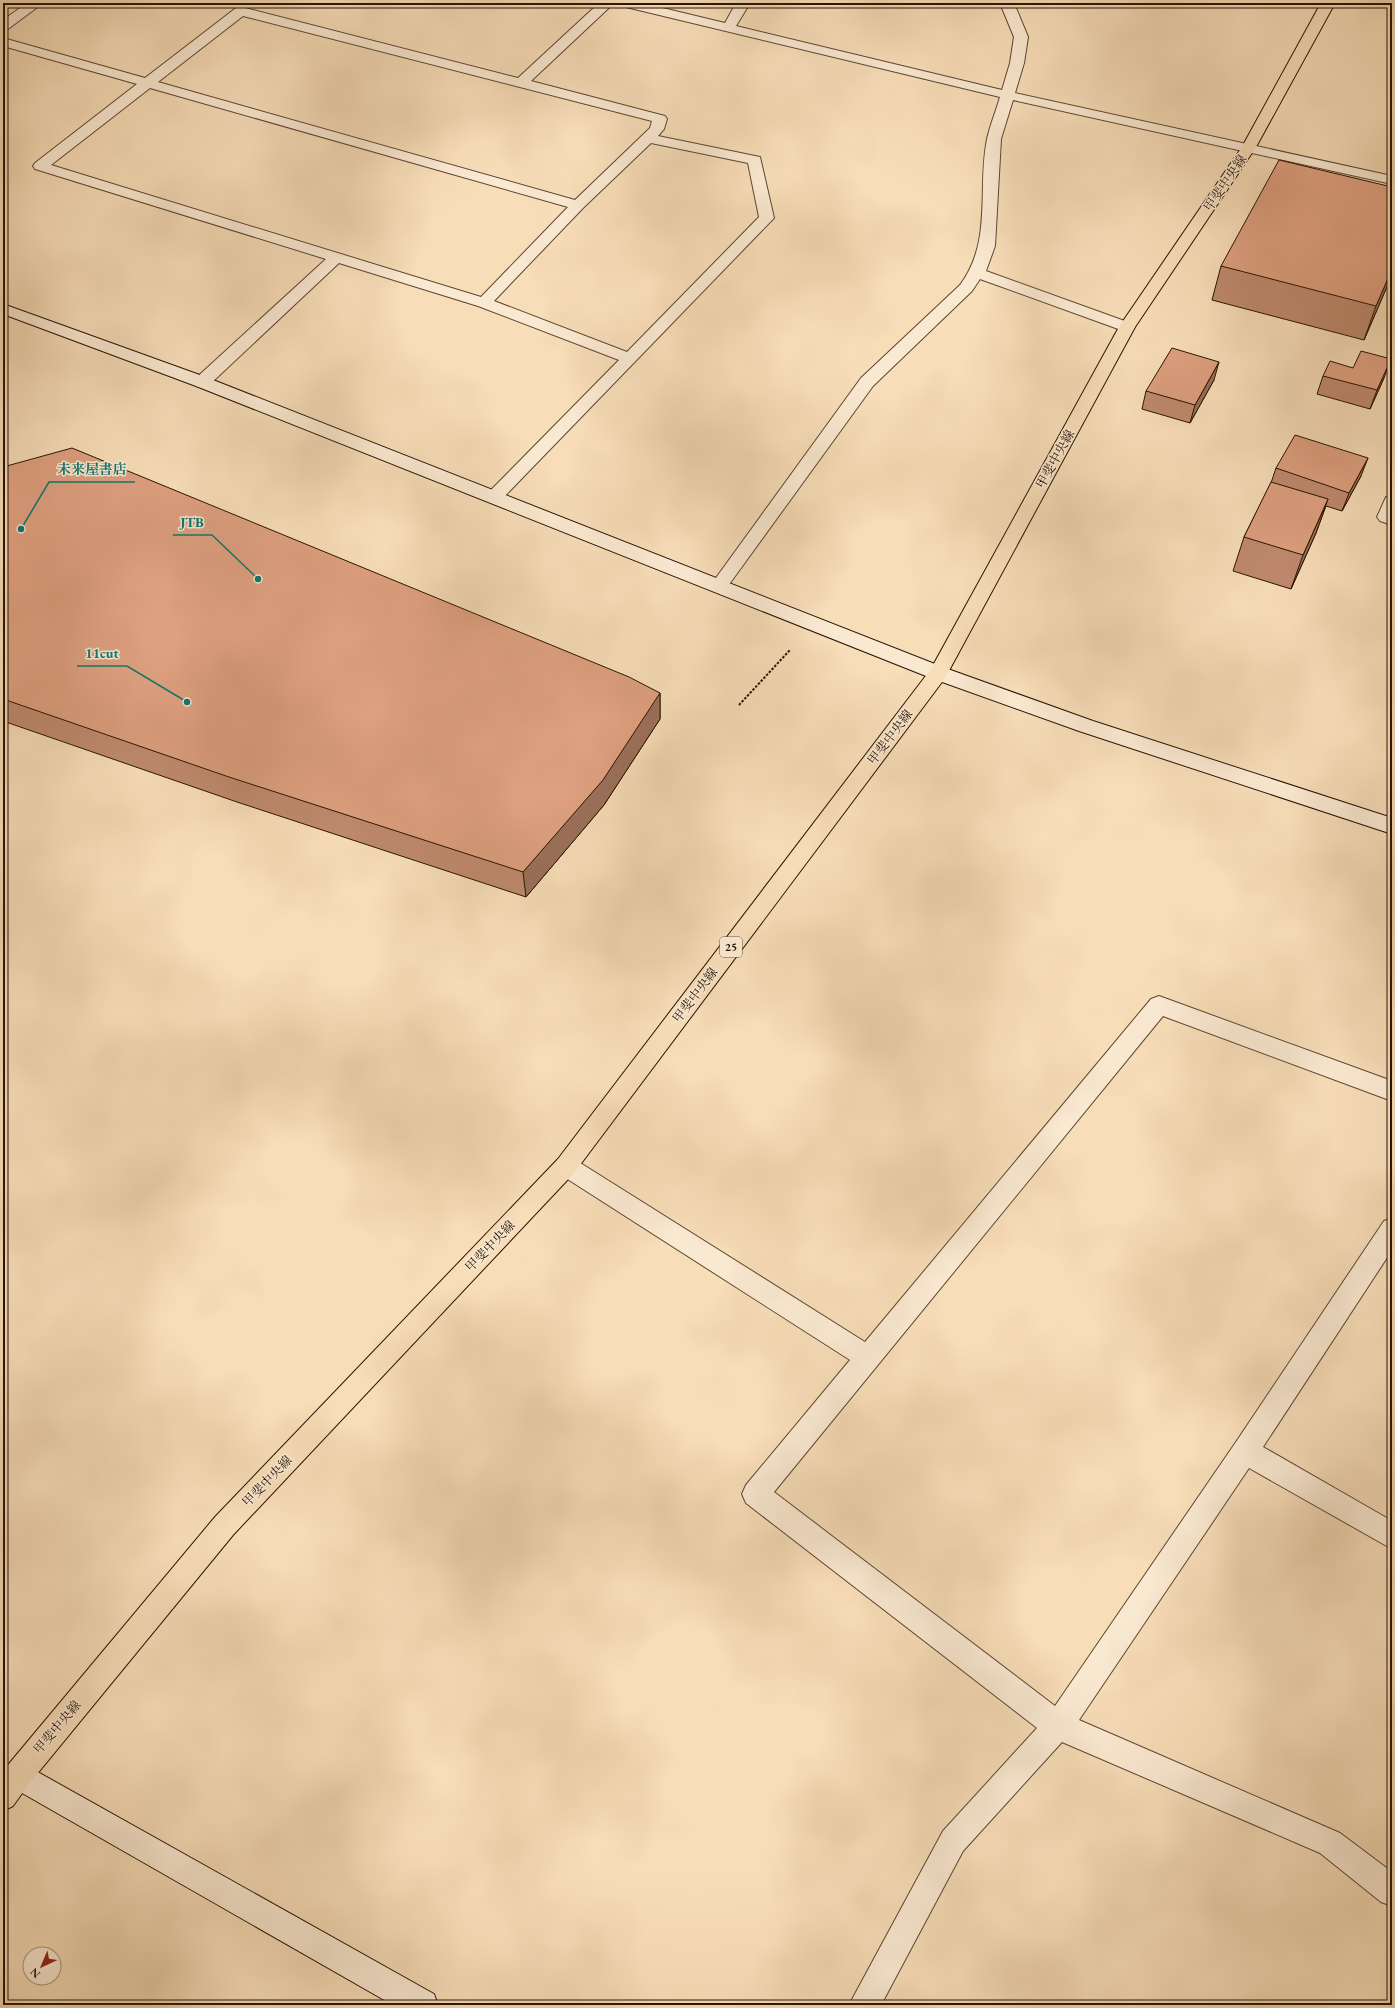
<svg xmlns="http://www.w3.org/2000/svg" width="1395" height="2008" viewBox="0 0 1395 2008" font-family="'EB Garamond','Noto Serif JP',serif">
<rect width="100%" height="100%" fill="#f7ddb8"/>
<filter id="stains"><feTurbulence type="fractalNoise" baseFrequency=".005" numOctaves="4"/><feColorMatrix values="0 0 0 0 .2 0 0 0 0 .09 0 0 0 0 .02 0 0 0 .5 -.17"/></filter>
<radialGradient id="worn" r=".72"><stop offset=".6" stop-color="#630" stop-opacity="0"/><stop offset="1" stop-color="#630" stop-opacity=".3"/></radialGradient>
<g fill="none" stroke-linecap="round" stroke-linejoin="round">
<g stroke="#5c4630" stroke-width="2">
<g id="street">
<path d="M27,3H43L8,29L3,30V20Z"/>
<path d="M599,3H614L531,81L665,116L667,119L664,129L658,136L760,157L774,218L500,501L494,503L488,501L485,497L488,493L619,360L478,306L339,263L208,386L202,387L196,386L194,382L196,378L326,259L35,169L33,166L35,163L137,84L3,46V38L145,78L236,8L241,7L518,78ZM243,16L652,121L650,128L575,200L158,82ZM150,88L568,207L481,297L51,165ZM651,143L748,163L759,217L627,352L494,301L583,208Z"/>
<path d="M619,3H642L725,23L736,3H750L736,26L1002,90L1010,63L1014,37L1000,3H1014L1028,37L1024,63L1015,93L1392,176V184L1013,100L1001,139L995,246L986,271L1133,324L1135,327L1133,330H1121L980,279L972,291L873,386L725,590L719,592L713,590L710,586L713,582L861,378L960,285C993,241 977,188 987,139C990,125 996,111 1000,97L626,7Z"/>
<path d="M1392,495V525L1380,521L1377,517L1386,497Z"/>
<path d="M1159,996L1392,1081V1101L1163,1016L774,1492L1055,1706L1236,1442L1384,1221L1392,1218V1250L1263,1447L1392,1521V1549L1249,1468L1079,1720L1340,1833L1392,1872V1906L1381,1902L1320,1853L1062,1742L963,1851L881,2005H849L943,1831L1037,1728L746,1503L742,1494L746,1485L850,1360L558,1173L554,1166L558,1159L566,1156L574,1159L865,1342L1151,999Z"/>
</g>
</g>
<g stroke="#291302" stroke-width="2">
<g id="secondary">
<path d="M3,304L208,378L945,668L1093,721L1392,818V834L1079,731L931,678L196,386L3,314Z"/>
<path d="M18,1761L434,1994L438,2005H393L8,1785L4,1775L8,1765Z"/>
</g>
</g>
<g stroke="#291302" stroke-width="2">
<path id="primary" d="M1321,3H1335L1256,147L1135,327L945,678L574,1173L233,1535L28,1785L13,1806L3,1811V1771L8,1765L215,1517L558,1159L931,669L1119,327L1242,147Z"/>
</g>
<path stroke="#291302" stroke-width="2" stroke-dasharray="2.5 1.5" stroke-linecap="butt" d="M739,705L790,650"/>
<use href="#street" fill="#fae9d1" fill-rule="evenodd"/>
<use href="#secondary" fill="#fae9d1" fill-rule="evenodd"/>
<use href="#primary" fill="#f7ddb8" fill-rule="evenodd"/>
</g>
<g fill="#bf8a6e" stroke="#291302">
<path d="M1392,187V275L1364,340L1212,300L1221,266Z"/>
<path d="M1323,376L1384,378L1370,409L1317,394Z"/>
<path d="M1214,380L1190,423L1142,409L1146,391Z"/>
<path d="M3,467L660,693V719L604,805L526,897L237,802L3,721Z"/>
<path d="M1276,468L1361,476L1342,511L1326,506L1316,533L1291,589L1233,571L1244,537L1271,483Z"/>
</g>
<g fill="#9b705a" stroke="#291302">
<path d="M1392,269V275L1364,340L1376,306Z"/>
<path d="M1391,359L1384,378L1370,409L1377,390Z"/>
<path d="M1219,362L1214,380L1190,423L1195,405Z"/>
<path d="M1368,458L1361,476L1342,511L1349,493Z"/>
<path d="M1328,499L1316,533L1291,589L1303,555Z"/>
<path d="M660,693V719L604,805L526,897L523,872Z"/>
</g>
<g fill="#dea080" stroke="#291302">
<path d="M1279,160L1392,187V269L1376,306L1221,266Z"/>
<path d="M1172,348L1219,362L1195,405L1146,391Z"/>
<path d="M1361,351L1391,359L1377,390L1323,376L1330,361L1353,368Z"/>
<path d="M1295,435L1368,458L1349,493L1276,468Z"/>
<path d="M72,448L629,677L660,693L603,780L523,872L229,777L3,699V467Z"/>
<path d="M1271,482L1328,499L1303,555L1244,537Z"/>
</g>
<g text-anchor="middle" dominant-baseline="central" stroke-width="3" stroke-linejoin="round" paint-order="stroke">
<rect fill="#fae9d1" stroke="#685340" stroke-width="1" x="720" y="937" width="22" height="20" rx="3"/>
<g font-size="12" font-weight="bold" fill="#291302">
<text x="731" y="947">25</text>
</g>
<g font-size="13" fill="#291302" stroke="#fae9d1">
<text transform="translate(1225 183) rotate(-56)">甲斐中央線</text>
<text transform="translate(1055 459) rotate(-61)">甲斐中央線</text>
<text transform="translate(890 737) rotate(-53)">甲斐中央線</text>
<text transform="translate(695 995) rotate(-53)">甲斐中央線</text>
<text transform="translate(490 1246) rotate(-46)">甲斐中央線</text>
<text transform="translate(267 1481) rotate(-46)">甲斐中央線</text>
<text transform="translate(57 1727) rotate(-50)">甲斐中央線</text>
</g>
</g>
<path fill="none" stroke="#0f766e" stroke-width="1.5" d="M21 529L49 482H135M258 579L212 535H173M187 702L127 666H77"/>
<g fill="#0f766e" stroke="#fae9d1" stroke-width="1.5">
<circle cx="21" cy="529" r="4"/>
<circle cx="258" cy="579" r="4"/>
<circle cx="187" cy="702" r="4"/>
</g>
<g font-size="14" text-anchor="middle" font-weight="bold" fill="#0f766e" stroke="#fae9d1" stroke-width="3" stroke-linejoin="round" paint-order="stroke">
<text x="92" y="474">未来屋書店</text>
<text x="192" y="527">JTB</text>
<text x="102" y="658">11cut</text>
</g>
<rect width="1395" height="2008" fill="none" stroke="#f7ddb8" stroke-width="16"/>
<rect x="4" y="4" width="1387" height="2000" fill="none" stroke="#291302" stroke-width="2"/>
<rect x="8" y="8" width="1379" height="1992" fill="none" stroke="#291302"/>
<g transform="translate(42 1966) rotate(224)"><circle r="19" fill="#fae9d1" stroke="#a6937e"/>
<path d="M0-3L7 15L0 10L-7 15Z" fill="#8f2418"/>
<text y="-6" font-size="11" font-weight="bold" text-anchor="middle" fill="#291302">N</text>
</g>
<rect width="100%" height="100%" filter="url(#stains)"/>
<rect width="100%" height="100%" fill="url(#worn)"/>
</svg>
